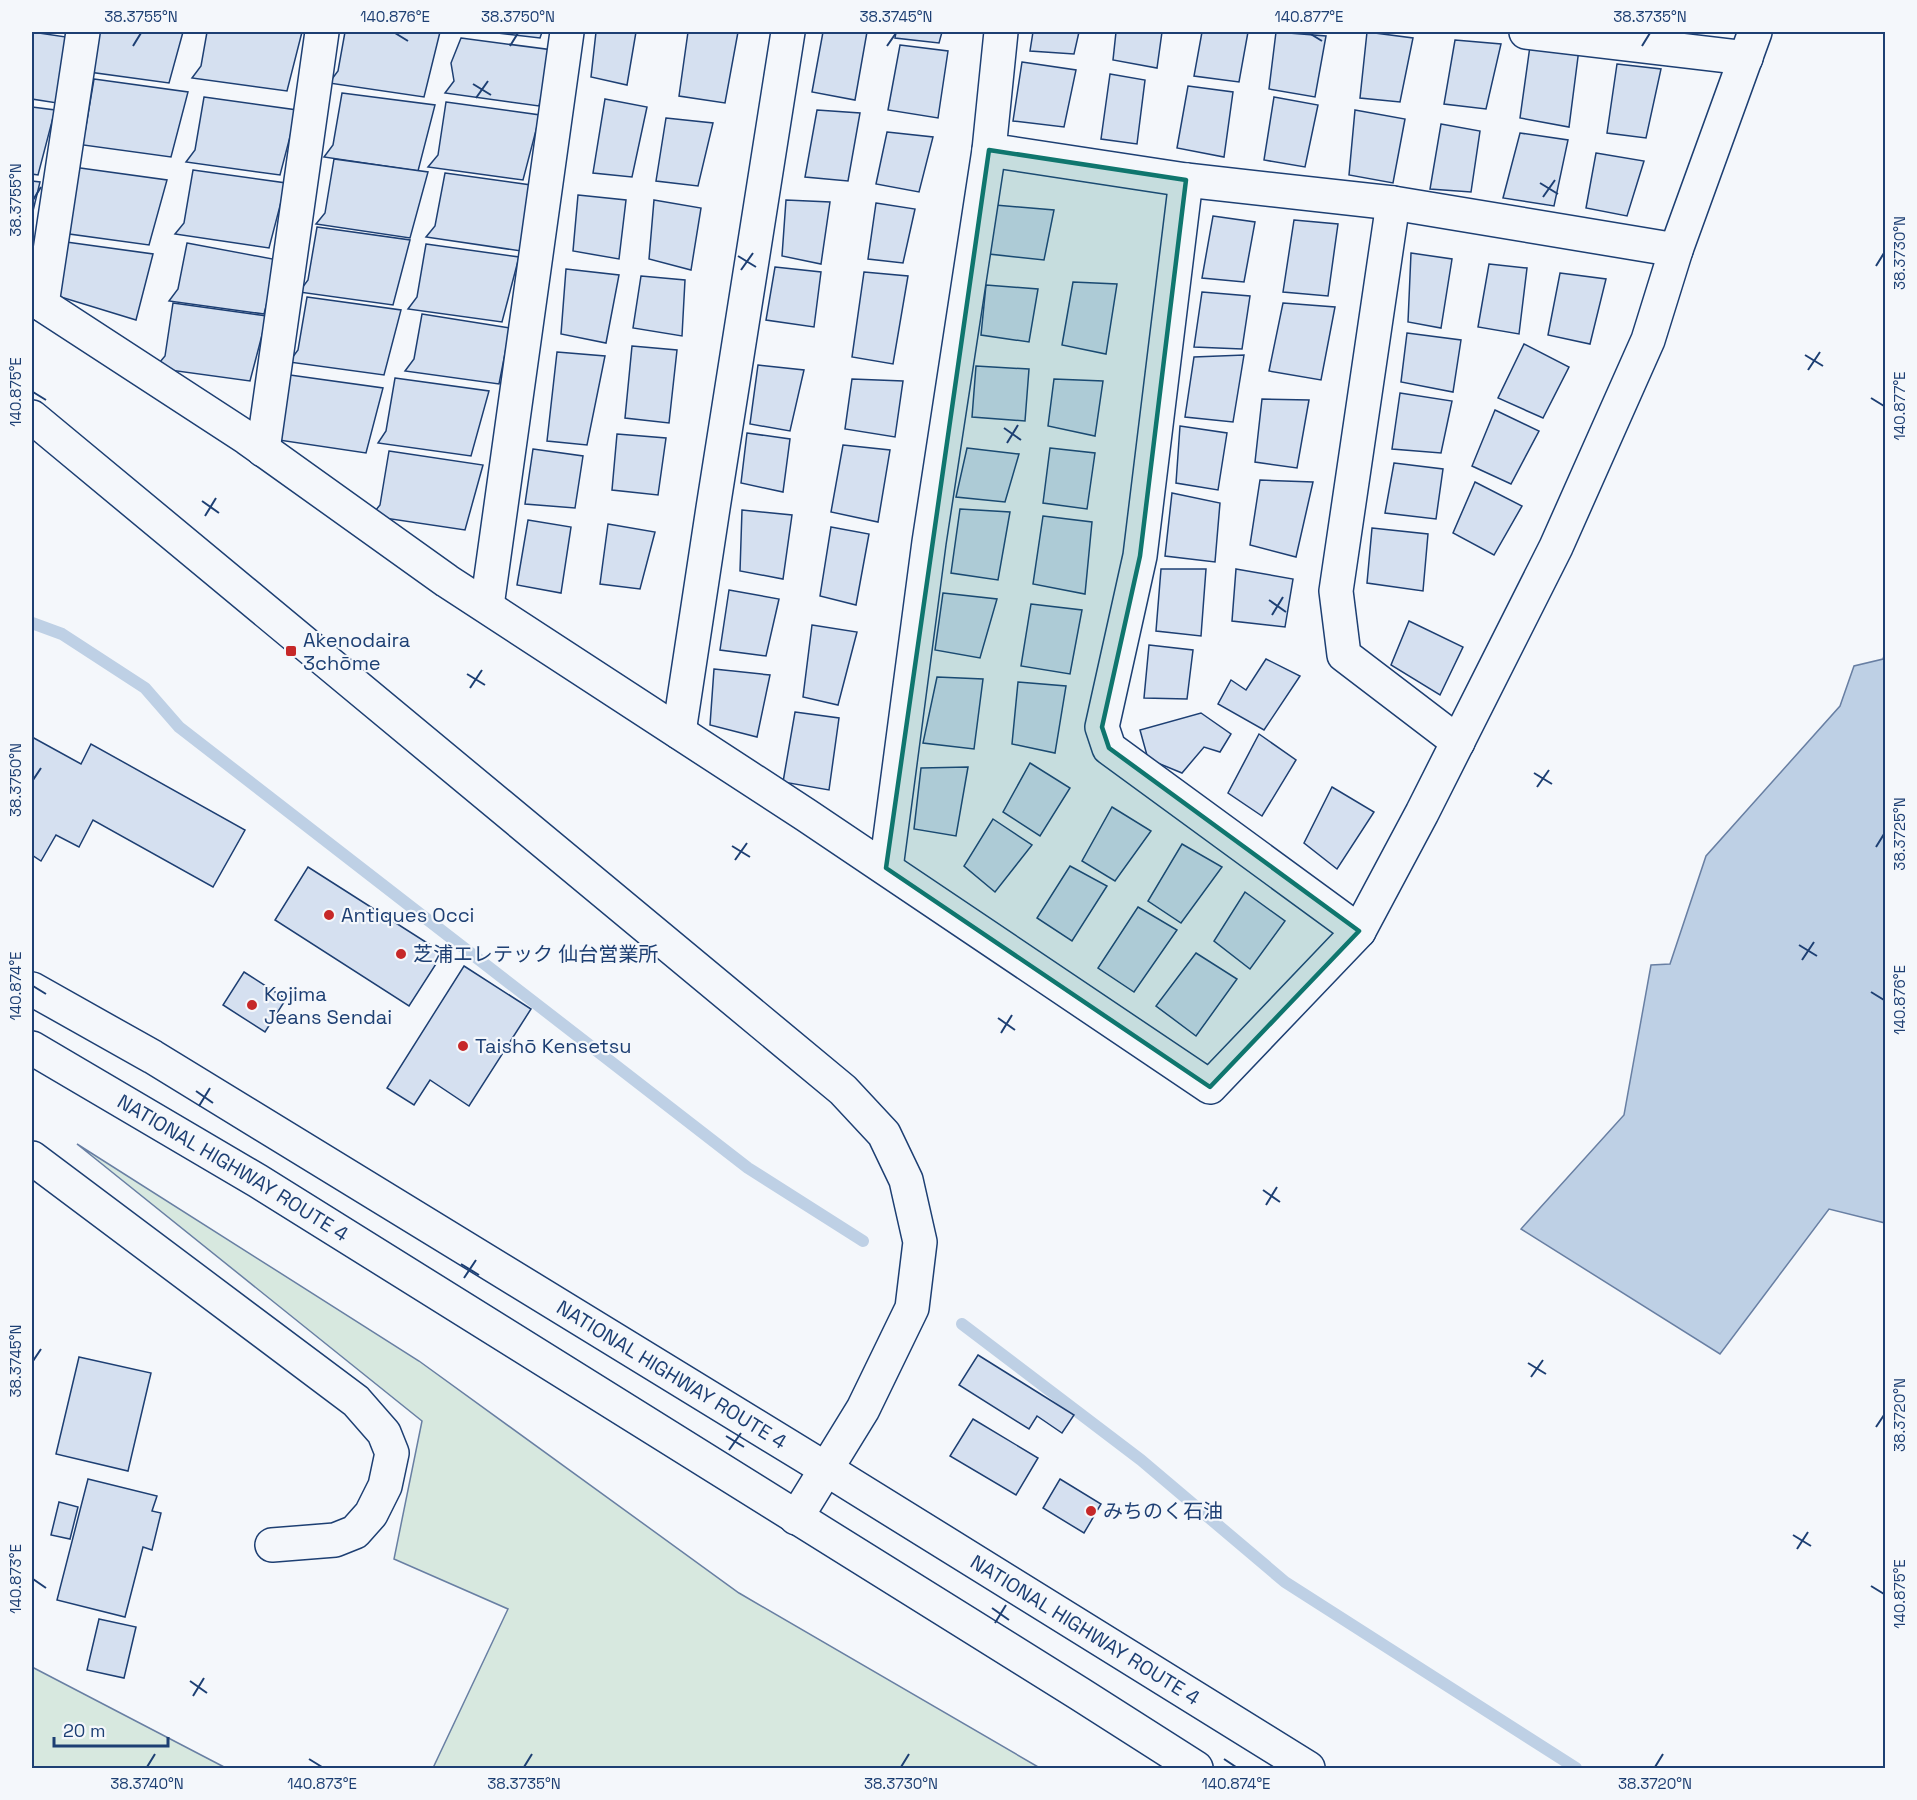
<svg xmlns="http://www.w3.org/2000/svg" width="1917" height="1800" viewBox="0 0 1917 1800" font-family="'Space Grotesk','Noto Sans JP',sans-serif">
<rect width="100%" height="100%" fill="#f4f7fb"/>
<g fill="#d7e8df" stroke="#687fa3" stroke-width="1.5">
<path d="M77,1144L419,1361L739,1593L1040,1768H433L508,1609L394,1559L422,1421Z"/>
<path d="M32,1667L226,1768H32Z"/>
</g>
<path fill="#bed0e5" stroke="#687fa3" stroke-width="1.5" d="M1885,653V1223L1829,1209L1720,1354L1521,1229L1624,1115L1651,965L1670,964L1706,856L1840,706L1854,666L1883,659Z"/>
<g fill="none" stroke-linecap="round" stroke-linejoin="round">
<g stroke="#bed0e5" stroke-width="12">
<path d="M32,623L62,634L145,688L179,727L748,1168L863,1241"/>
<path d="M962,1324L1141,1460L1285,1582L1576,1768"/>
</g>
</g>
<g fill="#d5e0f0" stroke="#1d3f73" stroke-width="1.5">
<path d="M32,32L73,38L57,103L32,99Z"/>
<path d="M89,32H183L169,83L89,72Z"/>
<path d="M207,32H302L287,91L192,78L201,66Z"/>
<path d="M345,32H440L424,97L329,83L338,71Z"/>
<path d="M489,32H542L540,38Z"/>
<path d="M596,32H636L627,85L591,77Z"/>
<path d="M688,32H738L725,103L679,96Z"/>
<path d="M823,32H867L855,100L812,92Z"/>
<path d="M896,32H942L939,43L895,38Z"/>
<path d="M1033,32H1079L1074,54L1030,51Z"/>
<path d="M1116,32H1162L1157,68L1113,60Z"/>
<path d="M1202,32H1248L1239,82L1194,76Z"/>
<path d="M1276,32L1326,36L1315,97L1269,89Z"/>
<path d="M1367,32L1413,38L1400,102L1360,98Z"/>
<path d="M461,38L553,50L539,106L445,93L454,81L451,63Z"/>
<path d="M1455,40L1501,44L1486,109L1444,104Z"/>
<path d="M900,45L948,51L938,118L888,110Z"/>
<path d="M1530,46L1579,49L1569,127L1520,118Z"/>
<path d="M1022,62L1076,70L1064,127L1013,121Z"/>
<path d="M1617,64L1661,69L1646,138L1607,133Z"/>
<path d="M1110,74L1145,80L1137,144L1101,139Z"/>
<path d="M94,79L188,92L171,157L76,144L85,132Z"/>
<path d="M1188,86L1233,92L1224,157L1177,148Z"/>
<path d="M342,93L435,105L418,171L324,157L333,145Z"/>
<path d="M204,97L297,110L280,175L186,162L195,150Z"/>
<path d="M1274,97L1318,105L1305,167L1264,160Z"/>
<path d="M605,99L647,107L632,177L593,173Z"/>
<path d="M446,102L540,115L523,180L428,167L438,155Z"/>
<path d="M32,107L55,110L38,175L32,174Z"/>
<path d="M817,110L860,113L848,181L805,177Z"/>
<path d="M1355,110L1405,119L1393,183L1349,175Z"/>
<path d="M666,118L713,123L698,186L656,181Z"/>
<path d="M1441,124L1480,131L1471,192L1430,189Z"/>
<path d="M887,132L933,137L919,192L876,184Z"/>
<path d="M1520,133L1568,140L1554,206L1503,198Z"/>
<path d="M1596,153L1644,161L1627,216L1586,208Z"/>
<path d="M334,159L428,172L410,238L316,224L325,213Z"/>
<path d="M73,167L167,180L149,245L55,232Z"/>
<path d="M193,170L286,183L269,248L175,234L184,223Z"/>
<path d="M445,173L538,186L521,251L426,237L435,226Z"/>
<path d="M32,181L40,182L32,215Z"/>
<path d="M578,195L626,200L619,259L573,251Z"/>
<path d="M654,200L701,208L691,270L649,259Z"/>
<path d="M786,200L830,202L821,264L782,256Z"/>
<path d="M876,203L915,209L903,263L868,259Z"/>
<path d="M995,205L1054,210L1044,260L989,254Z"/>
<path d="M1213,216L1255,222L1244,282L1202,278Z"/>
<path d="M1294,220L1338,224L1328,296L1283,292Z"/>
<path d="M317,227L410,240L393,305L299,292L308,280Z"/>
<path d="M59,241L153,254L136,320L51,294Z"/>
<path d="M187,243L278,260L264,314L169,301L178,289Z"/>
<path d="M426,244L519,257L502,322L408,309L417,297Z"/>
<path d="M1411,253L1452,259L1441,328L1408,322Z"/>
<path d="M1489,264L1527,268L1519,334L1478,327Z"/>
<path d="M775,267L821,272L814,327L766,320Z"/>
<path d="M566,269L619,275L606,343L561,334Z"/>
<path d="M864,272L908,276L893,364L852,357Z"/>
<path d="M1560,273L1606,279L1590,344L1548,335Z"/>
<path d="M641,276L685,280L682,336L633,328Z"/>
<path d="M1073,282L1117,284L1106,354L1062,345Z"/>
<path d="M986,285L1038,289L1029,342L981,335Z"/>
<path d="M1202,292L1250,296L1242,349L1194,347Z"/>
<path d="M307,297L401,310L384,375L289,362L298,350Z"/>
<path d="M173,303L267,316L250,381L155,368L165,356Z"/>
<path d="M1283,303L1335,307L1321,380L1269,371Z"/>
<path d="M422,314L510,328L499,384L405,371L414,359Z"/>
<path d="M1407,333L1461,340L1453,392L1401,382Z"/>
<path d="M1524,344L1569,367L1543,418L1498,398Z"/>
<path d="M632,346L677,350L669,423L625,418Z"/>
<path d="M557,352L605,356L587,445L547,441Z"/>
<path d="M1244,355L1233,422L1185,417L1194,357Z"/>
<path d="M758,365L804,370L790,431L750,424Z"/>
<path d="M976,366L1029,369L1025,421L972,417Z"/>
<path d="M290,375L383,388L366,453L272,439L281,428Z"/>
<path d="M395,378L489,391L471,456L378,443L386,431Z"/>
<path d="M852,379L903,381L895,437L845,429Z"/>
<path d="M1054,379L1103,381L1095,436L1048,426Z"/>
<path d="M1400,393L1452,401L1441,453L1392,449Z"/>
<path d="M1262,399L1309,400L1297,468L1255,462Z"/>
<path d="M1495,410L1539,431L1511,484L1472,466Z"/>
<path d="M1180,426L1227,433L1218,490L1176,483Z"/>
<path d="M747,433L790,439L783,492L741,483Z"/>
<path d="M617,434L666,438L658,495L612,490Z"/>
<path d="M843,445L890,450L878,522L831,512Z"/>
<path d="M967,448L1019,454L1005,502L956,497Z"/>
<path d="M1050,448L1095,453L1087,509L1043,503Z"/>
<path d="M533,449L583,456L575,508L525,504Z"/>
<path d="M389,451L483,465L465,530L371,516L380,505Z"/>
<path d="M1394,463L1443,469L1436,519L1385,513Z"/>
<path d="M1260,480L1313,482L1296,557L1250,545Z"/>
<path d="M1475,482L1522,506L1494,555L1453,533Z"/>
<path d="M1172,493L1220,503L1215,562L1165,556Z"/>
<path d="M960,509L1010,512L998,580L951,573Z"/>
<path d="M742,510L792,515L783,579L740,571Z"/>
<path d="M1043,516L1092,522L1085,594L1033,584Z"/>
<path d="M528,520L571,527L561,593L517,585Z"/>
<path d="M608,524L655,532L640,589L600,584Z"/>
<path d="M831,527L869,534L856,605L820,596Z"/>
<path d="M1372,528L1428,534L1423,591L1367,583Z"/>
<path d="M1161,569H1206L1201,636L1156,631Z"/>
<path d="M1236,569L1293,579L1285,627L1232,621Z"/>
<path d="M729,590L779,599L766,656L720,650Z"/>
<path d="M943,593L997,599L980,658L935,650Z"/>
<path d="M1031,604L1082,610L1070,674L1021,666Z"/>
<path d="M1409,621L1463,647L1440,695L1391,665Z"/>
<path d="M812,625L857,632L838,705L803,697Z"/>
<path d="M1149,645L1193,650L1187,699L1144,698Z"/>
<path d="M1266,659L1300,676L1264,730L1218,704L1231,680L1246,690Z"/>
<path d="M714,669L770,675L757,737L710,725Z"/>
<path d="M937,677L983,679L974,749L923,743Z"/>
<path d="M1018,682L1066,686L1055,753L1012,744Z"/>
<path d="M795,712L839,718L829,790L783,782Z"/>
<path d="M1201,713L1231,734L1220,752L1204,747L1182,773L1148,759L1140,730Z"/>
<path d="M1259,734L1296,760L1262,816L1228,793Z"/>
<path d="M32,737L81,764L91,744L245,830L213,887L93,820L79,847L56,835L41,861L32,855Z"/>
<path d="M1030,763L1070,788L1040,836L1003,812Z"/>
<path d="M968,767L956,836L914,829L921,768Z"/>
<path d="M1332,787L1374,812L1337,869L1304,843Z"/>
<path d="M1112,807L1151,831L1115,881L1082,861Z"/>
<path d="M993,819L1032,845L995,892L964,866Z"/>
<path d="M1182,844L1222,867L1181,923L1148,901Z"/>
<path d="M1070,866L1107,886L1072,941L1037,918Z"/>
<path d="M308,867L443,953L409,1006L275,920Z"/>
<path d="M1245,892L1285,921L1250,969L1214,941Z"/>
<path d="M1138,907L1177,930L1134,992L1098,968Z"/>
<path d="M1196,953L1237,979L1196,1036L1156,1006Z"/>
<path d="M464,966L531,1009L469,1106L430,1080L414,1105L387,1088Z"/>
<path d="M244,972L286,999L265,1032L223,1005Z"/>
<path d="M978,1355L1074,1415L1062,1433L1037,1416L1029,1429L959,1385Z"/>
<path d="M79,1357L151,1373L128,1471L56,1454Z"/>
<path d="M973,1419L1038,1458L1016,1495L950,1456Z"/>
<path d="M88,1479L157,1496L152,1511L161,1513L152,1550L143,1547L125,1617L57,1600Z"/>
<path d="M1060,1479L1101,1504L1084,1533L1043,1508Z"/>
<path d="M59,1502L78,1507L70,1539L51,1535Z"/>
<path d="M99,1619L136,1627L124,1678L87,1670Z"/>
</g>
<g fill="none" stroke-linecap="round" stroke-linejoin="round">
<g stroke="#1d3f73" stroke-width="36">
<g id="minor">
<path d="M1001,32L989,150L1186,180L1393,203L1676,250"/>
<path d="M1526,32L1746,58"/>
<path d="M1186,180L1140,556L1102,727L1109,748L1359,931"/>
<path d="M1393,203L1336,591L1344,655L1458,742"/>
<path d="M32,298L247,438L447,581L806,815L1210,1087L1359,931L1422,813L1556,547L1648,340L1676,250L1755,32"/>
<path d="M42,304L83,32"/>
<path d="M263,450L322,32"/>
<path d="M487,606L567,32"/>
<path d="M679,732L713,508L788,32"/>
<path d="M886,868L929,542L989,150"/>
<path d="M32,1158L356,1401L384,1433L392,1453L385,1486L371,1514L355,1532L335,1540L272,1545"/>
</g>
</g>
<g stroke="#1d3f73" stroke-width="36">
<path id="tertiary" d="M32,417L843,1090L884,1134L906,1180L920,1242L912,1308L863,1409L796,1518"/>
</g>
<g stroke="#1d3f73" stroke-width="36">
<g id="trunk">
<path id="s1" d="M32,989L153,1057L826,1469L1308,1768"/>
<path id="s2" d="M32,1048L258,1181L1080,1694L1196,1768"/>
</g>
</g>
<use href="#minor" stroke="#f4f7fb" stroke-width="33"/>
<use href="#tertiary" stroke="#f4f7fb" stroke-width="33"/>
<use href="#trunk" stroke="#f4f7fb" stroke-width="33"/>
</g>
<path fill="#0f766e" fill-opacity="0.2" stroke="#0f766e" stroke-width="4.5" stroke-linejoin="round" d="M989,150L1186,180L1140,556L1102,727L1109,748L1359,931L1210,1087L886,868Z"/>
<path fill="none" stroke="#1d3f73" stroke-width="2" d="M395,33L408,41M1309,33L1322,41M133,46L141,33M510,46L518,33M887,46L896,33M1642,46L1650,33M473,84L491,95M476,98L488,81M1540,183L1558,194M1543,197L1555,180M33,200L41,187M738,256L756,267M1876,266L1884,253M741,270L753,253M1805,355L1823,366M1808,370L1820,352M33,392L46,400M1871,398L1884,406M1004,428L1021,440M1007,443L1018,425M202,501L219,513M205,516L216,498M1269,600L1286,612M1272,615L1283,597M467,674L485,685M470,688L482,670M1534,773L1552,784M33,780L41,768M1537,787L1549,770M732,846L750,857M1876,847L1884,834M735,860L747,843M1799,945L1817,956M1802,960L1814,942M33,986L46,994M1871,992L1884,1000M998,1018L1015,1030M1001,1033L1012,1015M196,1091L213,1103M199,1106L210,1088M1263,1190L1280,1202M1266,1205L1277,1187M461,1264L479,1275M464,1278L476,1260M33,1361L41,1349M1528,1363L1546,1374M1531,1377L1543,1360M1876,1427L1884,1415M726,1436L744,1447M729,1450L741,1433M1793,1535L1811,1546M1797,1549L1808,1532M33,1579L46,1588M1871,1586L1884,1594M992,1608L1009,1620M995,1623L1006,1605M190,1681L207,1693M193,1696L204,1678M309,1759L322,1767M1224,1759L1236,1767M147,1767L155,1754M524,1767L532,1754M901,1767L909,1754M1655,1767L1663,1754"/>
<g fill="#c62828" stroke="#f4f7fb" stroke-width="2">
<rect x="285" y="645" width="12" height="12" rx="3"/>
<circle cx="329" cy="915" r="6"/>
<circle cx="401" cy="954" r="6"/>
<circle cx="252" cy="1005" r="6"/>
<circle cx="463" cy="1046" r="6"/>
<circle cx="1091" cy="1511" r="6"/>
</g>
<g text-anchor="middle" dominant-baseline="central" stroke-width="4.5" stroke-linejoin="round" paint-order="stroke">
<g font-size="20" fill="#1d3f73" stroke="#f4f7fb" text-anchor="start">
<text x="303" y="640">Akenodaira<tspan x="303" dy="23">3chōme</tspan></text>
<text x="341" y="915">Antiques Occi</text>
<text x="413" y="954">芝浦エレテック 仙台営業所</text>
<text x="264" y="994">Kojima<tspan x="264" dy="23">Jeans Sendai</tspan></text>
<text x="475" y="1046">Taishō Kensetsu</text>
<text x="1103" y="1511">みちのく石油</text>
</g>
<g font-size="20" fill="#1d3f73" stroke="#f4f7fb">
<text stroke="none"><textPath href="#s2" startOffset="234">NATIONAL HIGHWAY ROUTE 4</textPath></text>
<text stroke="none"><textPath href="#s1" startOffset="747">NATIONAL HIGHWAY ROUTE 4</textPath></text>
<text stroke="none"><textPath href="#s1" startOffset="1233">NATIONAL HIGHWAY ROUTE 4</textPath></text>
</g>
</g>
<rect width="1917" height="1800" fill="none" stroke="#f4f7fb" stroke-width="66"/>
<path d="M54 1737v9h114v-9" fill="none" stroke="#1d3f73" stroke-width="3"/>
<text x="63" y="1737" font-size="18" fill="#1d3f73" stroke="#f4f7fb" stroke-width="4.5" paint-order="stroke">20 m</text>
<rect x="33" y="33" width="1851" height="1734" fill="none" stroke="#1d3f73" stroke-width="2"/>
<g font-size="15" text-anchor="middle" fill="#1d3f73">
<text x="141" y="22">38.3755°N</text>
<text x="395" y="22">140.876°E</text>
<text x="518" y="22">38.3750°N</text>
<text x="896" y="22">38.3745°N</text>
<text x="1309" y="22">140.877°E</text>
<text x="1650" y="22">38.3735°N</text>
<text transform="translate(16 200) rotate(-90)" y="5">38.3755°N</text>
<text transform="translate(1900 253) rotate(-90)" y="5">38.3730°N</text>
<text transform="translate(16 392) rotate(-90)" y="5">140.875°E</text>
<text transform="translate(1900 406) rotate(-90)" y="5">140.877°E</text>
<text transform="translate(16 780) rotate(-90)" y="5">38.3750°N</text>
<text transform="translate(1900 834) rotate(-90)" y="5">38.3725°N</text>
<text transform="translate(16 986) rotate(-90)" y="5">140.874°E</text>
<text transform="translate(1900 1000) rotate(-90)" y="5">140.876°E</text>
<text transform="translate(16 1361) rotate(-90)" y="5">38.3745°N</text>
<text transform="translate(1900 1415) rotate(-90)" y="5">38.3720°N</text>
<text transform="translate(16 1579) rotate(-90)" y="5">140.873°E</text>
<text transform="translate(1900 1594) rotate(-90)" y="5">140.875°E</text>
<text x="147" y="1789">38.3740°N</text>
<text x="322" y="1789">140.873°E</text>
<text x="524" y="1789">38.3735°N</text>
<text x="901" y="1789">38.3730°N</text>
<text x="1236" y="1789">140.874°E</text>
<text x="1655" y="1789">38.3720°N</text>
</g>
</svg>
